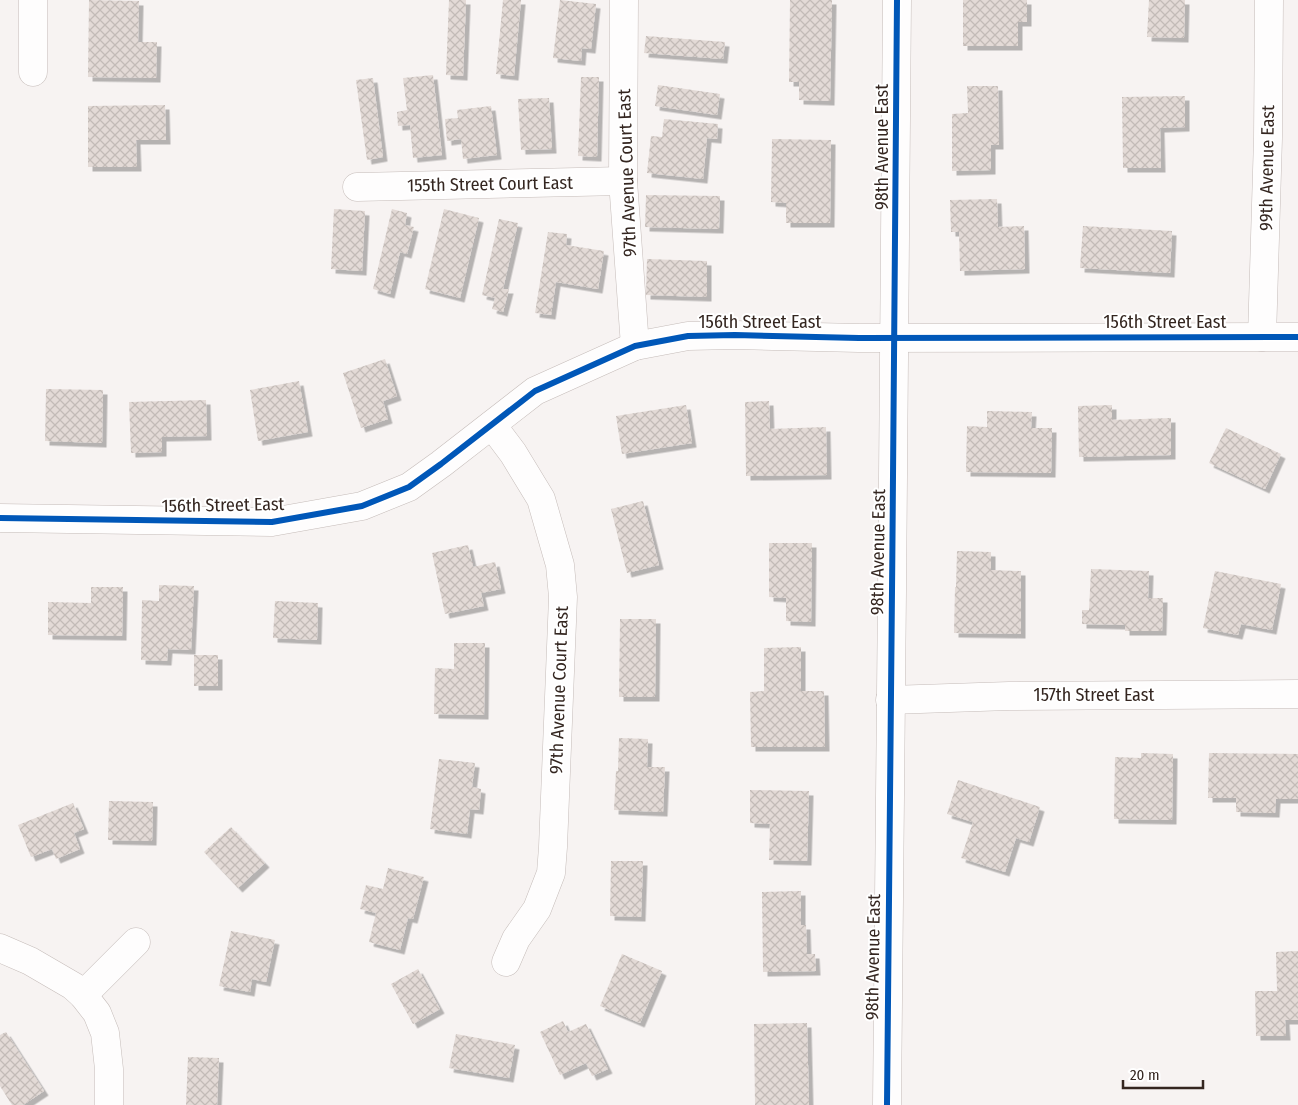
<svg xmlns="http://www.w3.org/2000/svg" width="1298" height="1105" viewBox="0 0 1298 1105" font-family="'Fira Sans Condensed',sans-serif">
<defs>
<pattern id="building-cross-hatch" width="8" height="8" patternUnits="userSpaceOnUse" patternTransform="scale(1.25)"><rect width="8" height="8" fill="#e3dad6"/><path d="M0 0l8 8M0 8l8-8" fill="none" stroke="#c3bbb7"/></pattern>
<filter id="shadow"><feDropShadow dx="4.5" dy="4.5" stdDeviation="0" flood-color="#0004"/></filter>
</defs>
<rect width="100%" height="100%" fill="#f7f3f2"/>
<g fill="url(#building-cross-hatch)" filter="url(#shadow)">
<path d="M89,0L139,1L138,42H157L156,78L88,77Z"/>
<path d="M449,0H466L463,76L446,75Z"/>
<path d="M503,0H521L514,76L496,74Z"/>
<path d="M560,0L596,4L591,49L582,48L581,61L553,58Z"/>
<path d="M790,0H832L830,101L799,100V82H789Z"/>
<path d="M963,0H1027V22H1018V46H963Z"/>
<path d="M1149,0H1185L1184,38L1147,37Z"/>
<path d="M646,36L725,42L723,59L644,53Z"/>
<path d="M433,75L442,155L413,158L410,125L398,126L397,112L407,110L403,78Z"/>
<path d="M581,77H599L597,157L578,156Z"/>
<path d="M373,78L383,157L367,160L356,80Z"/>
<path d="M658,85L720,94L717,115L655,106Z"/>
<path d="M967,86H998L999,145H991V170L952,171V114L968,113Z"/>
<path d="M1185,96V127L1160,128L1161,168H1123L1122,97Z"/>
<path d="M549,98L552,149L521,150L518,99Z"/>
<path d="M165,105L166,140H136L137,167H88V106Z"/>
<path d="M491,106L497,155L463,159L461,139L447,141L445,119L458,118L457,110Z"/>
<path d="M664,119L718,124L717,139L707,138L703,179L647,173L651,136L662,137Z"/>
<path d="M772,139L831,140L830,223H786V203L771,202Z"/>
<path d="M646,195L720,196L719,229L645,227Z"/>
<path d="M997,199L998,227L1024,226L1025,269L960,271L959,232H951L950,200Z"/>
<path d="M334,209L365,211L362,271L331,269Z"/>
<path d="M392,209L407,213L405,225L414,227L407,254L400,252L390,294L373,289Z"/>
<path d="M444,209L479,218L460,298L425,289Z"/>
<path d="M499,219L518,223L503,289H509L503,312L492,309L495,298L482,295Z"/>
<path d="M1083,226L1172,231L1170,273L1080,268Z"/>
<path d="M548,232L567,234L566,245L604,251L598,289L556,282L551,315L535,313Z"/>
<path d="M647,259L707,261V297L646,295Z"/>
<path d="M385,359L397,396L383,401L388,419L361,428L343,373Z"/>
<path d="M299,381L308,432L258,441L250,390Z"/>
<path d="M46,389L103,390L102,443L45,441Z"/>
<path d="M206,400L207,436L162,437V452L131,453L129,402Z"/>
<path d="M769,401L770,429L826,427L827,475L746,476L745,402Z"/>
<path d="M686,405L692,443L622,454L616,416Z"/>
<path d="M1112,405V420L1171,418V455L1079,457L1078,406Z"/>
<path d="M987,411L1032,412L1031,428H1052L1051,473L966,472L967,426L987,427Z"/>
<path d="M1226,428L1281,454L1265,489L1209,463Z"/>
<path d="M643,501L659,565L627,573L611,509Z"/>
<path d="M769,543H812L811,622L786,621V598L769,597Z"/>
<path d="M468,545L473,567L495,562L501,589L481,593L484,606L445,614L432,553Z"/>
<path d="M957,551L991,552V570L1021,571V634L954,633L955,587H956Z"/>
<path d="M1091,569L1149,571L1148,598H1163L1162,631H1125V625L1082,624V610H1089Z"/>
<path d="M1215,571L1281,584L1272,630L1241,624L1238,635L1203,628Z"/>
<path d="M159,585L194,586L191,650L168,649L167,661L141,660L142,600L159,601Z"/>
<path d="M91,587H123L122,636L48,635V602L91,603Z"/>
<path d="M275,601L318,603L317,640L273,638Z"/>
<path d="M620,619H656L655,697H619Z"/>
<path d="M454,643H485L484,715L434,714L435,668L454,669Z"/>
<path d="M801,647V691H824L825,747H751L750,692L764,691V648Z"/>
<rect x="194" y="655" width="24" height="31"/>
<path d="M619,738L648,739L647,767H665L663,812L614,810L616,771H618Z"/>
<path d="M1141,753L1173,754L1172,820L1114,819L1115,757L1141,758Z"/>
<path d="M1209,753L1298,754V799H1276L1275,813L1236,812V798H1208Z"/>
<path d="M439,759L475,763L472,787L481,789L479,810L470,809L467,834L430,829Z"/>
<path d="M958,780L1040,807L1029,842L1016,838L1005,872L961,858L973,822L947,814Z"/>
<path d="M750,790L809,791L807,861L769,860L770,824L750,823Z"/>
<path d="M109,801L153,802L152,841L108,840Z"/>
<path d="M73,803L84,829L74,833L80,849L56,859L52,849L31,857L18,825Z"/>
<path d="M231,827L265,863L238,888L204,852Z"/>
<path d="M611,861H643L641,917L610,916Z"/>
<path d="M388,868L424,877L413,919L408,918L400,950L369,942L376,913L360,909L366,885L383,889Z"/>
<path d="M801,891V925H806L807,954H815L816,971L763,972L762,892Z"/>
<path d="M231,931L275,940L266,982L252,979L250,992L219,986Z"/>
<path d="M1298,951V1020H1285L1286,1036H1256L1255,991H1277L1276,952Z"/>
<path d="M622,954L662,971L640,1023L600,1006Z"/>
<path d="M418,969L440,1009L413,1024L391,984Z"/>
<path d="M563,1021L568,1032L586,1024L608,1069L592,1076L586,1063L560,1075L540,1032Z"/>
<path d="M807,1023L809,1105H755L754,1024Z"/>
<path d="M6,1032L44,1091L23,1105H12L0,1086V1035Z"/>
<path d="M456,1034L515,1045L509,1078L449,1068Z"/>
<path d="M188,1057L219,1058L217,1105H186Z"/>
</g>
<g fill="none" stroke-linecap="round" stroke-linejoin="round">
<g stroke="#c5bcb9" stroke-width="29">
<g id="minor">
<path d="M33,0V72"/>
<path d="M624,0L623,181L635,346"/>
<path d="M357,187L623,181"/>
<path d="M1262,337L1268,138L1269,0"/>
<path d="M492,425L513,453L541,499L560,565L563,597L553,847L551,873L537,909L516,939L506,962"/>
<path d="M0,518L272,522L362,506L409,487L441,464L535,391L635,346L688,336L735,335L859,338L1298,337"/>
<path d="M890,700L1009,696L1298,694"/>
<path d="M0,948L30,961L73,986L83,995L97,1013L105,1033L109,1069V1105"/>
<path d="M83,995L136,942"/>
<path d="M887,1105C890,737 895,368 897,0"/>
</g>
</g>
<use href="#minor" stroke="#fefdfd" stroke-width="28"/>
<g stroke="#fff" stroke-width="9">
<g id="cycleway">
<path d="M0,518L272,522L362,506L409,487L441,464L535,391L635,346L688,336L735,335L859,338L1298,337"/>
<path d="M887,1105C890,737 895,368 897,0"/>
</g>
</g>
<use href="#cycleway" stroke="#0057b8" stroke-width="6"/>
</g>
<g text-anchor="middle" dominant-baseline="central" stroke-width="4" stroke-linejoin="round" paint-order="stroke">
<g font-size="18" fill="#342620" stroke="#fff">
<text transform="translate(882 147) rotate(-90)">98th Avenue East</text>
<text transform="translate(1267 168) rotate(-89)">99th Avenue East</text>
<text transform="translate(627 173) rotate(-92)">97th Avenue Court East</text>
<text transform="translate(490 184) rotate(-1)">155th Street Court East</text>
<text x="760" y="322">156th Street East</text>
<text x="1165" y="322">156th Street East</text>
<text transform="translate(223 505) rotate(-1)">156th Street East</text>
<text transform="translate(878 552) rotate(-89)">98th Avenue East</text>
<text transform="translate(559 690) rotate(-88)">97th Avenue Court East</text>
<text x="1094" y="695">157th Street East</text>
<text transform="translate(873 957) rotate(-89)">98th Avenue East</text>
</g>
</g>
<path d="M1123 1080v8h80v-8" fill="none" stroke="#342620" stroke-width="2.5"/>
<text x="1130" y="1080" font-size="15" fill="#342620" stroke="#ffffff" stroke-width="4" paint-order="stroke">20 m</text>
</svg>
